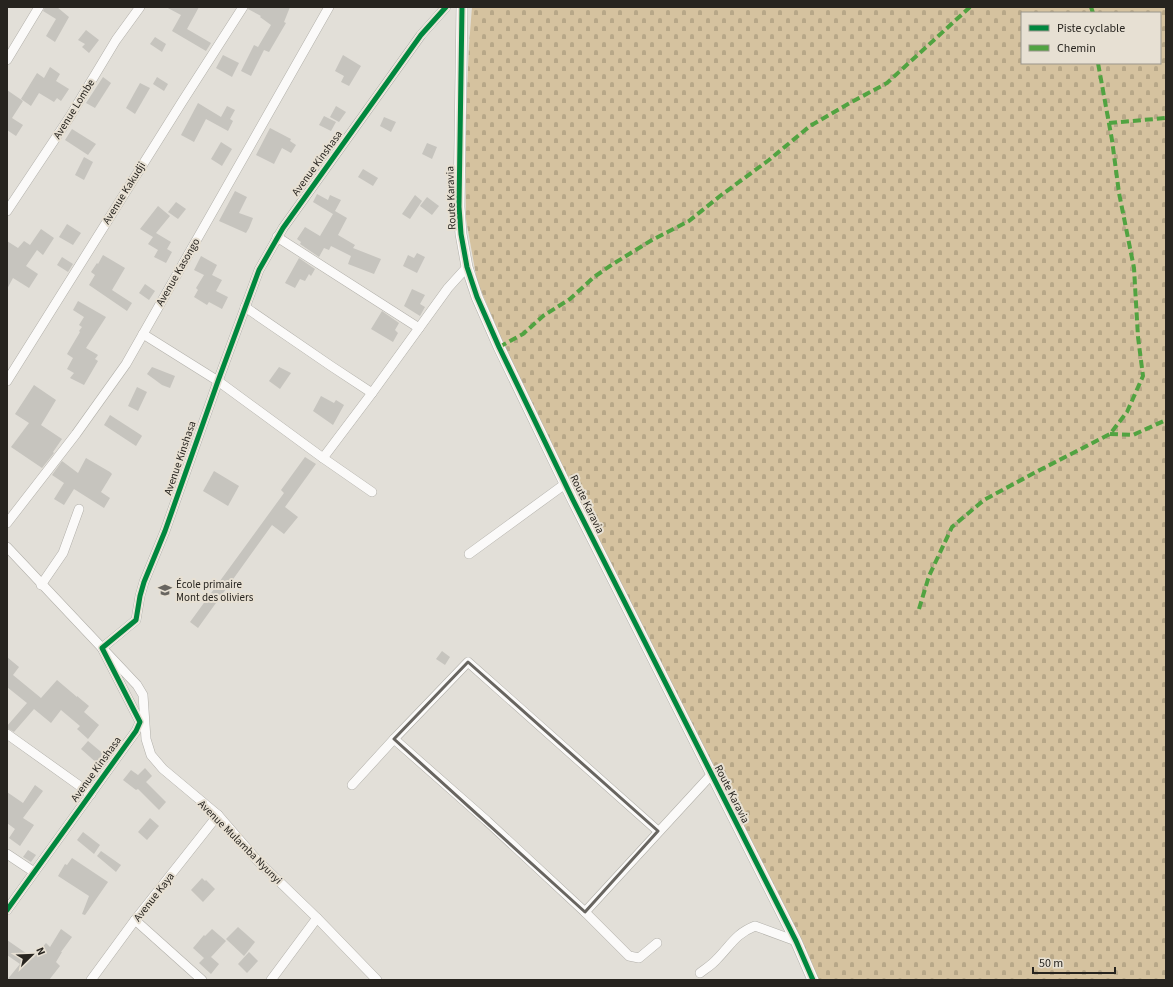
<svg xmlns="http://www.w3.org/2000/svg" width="1173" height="987" viewBox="0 0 1173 987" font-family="'Source Sans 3',sans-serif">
<defs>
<pattern id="cemetery-stones" width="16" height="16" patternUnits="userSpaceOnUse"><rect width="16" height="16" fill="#d5c29f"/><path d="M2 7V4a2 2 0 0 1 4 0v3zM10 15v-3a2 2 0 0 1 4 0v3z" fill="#b7a788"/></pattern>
</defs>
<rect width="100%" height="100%" fill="#e2dfd8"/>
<path fill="url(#cemetery-stones)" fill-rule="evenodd" d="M472,7H1166V980H817L593,530L509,357L477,281L466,219L465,137L469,45ZM1022,13H1160V63H1022Z"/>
<g fill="#c6c4be">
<path d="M45,7H57L69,17L55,42L46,36L56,19L43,11Z"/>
<path d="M166,7H199L187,29L211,43L206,51L172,31L181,15Z"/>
<path d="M249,7H290L284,22L286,23L269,52L264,50L251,76L241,71L254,45L258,47L271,25L260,17L261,16L248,9Z"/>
<path d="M86,30L99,40L89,53L82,47L85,44L78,40Z"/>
<path d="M155,37L166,44L162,52L150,44Z"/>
<path d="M223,55L239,63L232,77L216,68Z"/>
<path d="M343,55L361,66L349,86L341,82L344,76L335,71Z"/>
<path d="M50,67L60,74L56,81L69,89L61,101L57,98L54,102L39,93L31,106L21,99L37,73L44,78Z"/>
<path d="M103,77L111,83L95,108L86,103Z"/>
<path d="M157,77L168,84L164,91L153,84Z"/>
<path d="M140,83L150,88L135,114L126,108Z"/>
<path d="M7,90L23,101L12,118L23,125L16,136L7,130Z"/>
<path d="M198,103L221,117L227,106L235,110L230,119L233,121L228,131L206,119L194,142L181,135Z"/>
<path d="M336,106L346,112L339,122L330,117Z"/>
<path d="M324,116L336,122L331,131L319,125Z"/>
<path d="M384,117L396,122L391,132L380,126Z"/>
<path d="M270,128L291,139L290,141L296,145L291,153L282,148L274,164L256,155Z"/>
<path d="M72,129L96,144L88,155L65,140Z"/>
<path d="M221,142L232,149L222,166L211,159Z"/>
<path d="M427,143L437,147L432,159L422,154Z"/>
<path d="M84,157L93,162L84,180L75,175Z"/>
<path d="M363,169L378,178L373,186L358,177Z"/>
<path d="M235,191L247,197L239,213L253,218L249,228L246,233L219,221Z"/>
<path d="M317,194L328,200L330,195L341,200L335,211L347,218L338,235L355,245L353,248L381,259L374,274L348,264L351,256L331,246L329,250L324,248L319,257L300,244L301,242L297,239L305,227L320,236L333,214L313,202Z"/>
<path d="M415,195L422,201L410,219L402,214Z"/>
<path d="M427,197L439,206L432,215L420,206Z"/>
<path d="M176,202L186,209L178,219L168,212Z"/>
<path d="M158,206L170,216L156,233L171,242L167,249L172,252L166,263L154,257L158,250L148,244L153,237L140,229Z"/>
<path d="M67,224L81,233L73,245L59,237Z"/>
<path d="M41,229L54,238L43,255L37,250L26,266L38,274L29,288L13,278L7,289V241L18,248L24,241L30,245Z"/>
<path d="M417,253L425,257L417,273L403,266L408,255L414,258Z"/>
<path d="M103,255L125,268L112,290L132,303L127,311L89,285L95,275L91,272L97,263L98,264Z"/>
<path d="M201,256L217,265L212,275L222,280L216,291L228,297L222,309L209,302L207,305L194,297L198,290L196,288L204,275L194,270Z"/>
<path d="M62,257L73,264L68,272L57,265Z"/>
<path d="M299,258L315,269L311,276L309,274L305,281L300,279L295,288L285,283Z"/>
<path d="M145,284L155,291L149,300L139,293Z"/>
<path d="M412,289L425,295L420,304L425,307L420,316L404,306Z"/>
<path d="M78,301L106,317L86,348L98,355L95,359L98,361L84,385L70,378L74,373L67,369L73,358L67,354L80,332L79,331L82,327L79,325L84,317L73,310Z"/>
<path d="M382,311L399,323L395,330L398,333L393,342L371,329Z"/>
<path d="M152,367L175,376L170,388L162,385L147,374Z"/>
<path d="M279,367L291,373L280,389L269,381Z"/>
<path d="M34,385L56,400L41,425L62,439L53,452L54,453L42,468L11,447L29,423L15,414Z"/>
<path d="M137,387L147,392L138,411L128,406Z"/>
<path d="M321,396L334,403L336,400L344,405L333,425L313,411Z"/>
<path d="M110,415L141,435L142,436L136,446L104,425Z"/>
<path d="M305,457L316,464L285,507L298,517L284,534L272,525L198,628L190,622L284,493L281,490Z"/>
<path d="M86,458L110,472L112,474L101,492L110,498L104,508L74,489L64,505L54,499L64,483L52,475L62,461L78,473Z"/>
<path d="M214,471L239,486L228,506L203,491Z"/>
<path d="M442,651L450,657L445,665L436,659Z"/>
<path d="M7,657L19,667L13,675L41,698L57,680L77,697V696L89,706L84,712L99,725L88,739L77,729L80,726L61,710L51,723L34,709L14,732L7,728V726L27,703L7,687Z"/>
<path d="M88,741L106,756L99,765L81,749Z"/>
<path d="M145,768L152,776L146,782L166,802L159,810L138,789L136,790L123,780L131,770L138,775Z"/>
<path d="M35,785L43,791L23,818L34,825L20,846L9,838L15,829L7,823V792L23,803Z"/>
<path d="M150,818L159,826L147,840L138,832Z"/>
<path d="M83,832L100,845L94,854L77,840Z"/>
<path d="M28,850L36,855L31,862L23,857Z"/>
<path d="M101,851L121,865L116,872L97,856Z"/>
<path d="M72,858L108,882L85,915L82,914L89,896L58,876L65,864L67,865Z"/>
<path d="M202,878L205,881L206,880L215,889L203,902L191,890Z"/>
<path d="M238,927L255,942L244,956L226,939Z"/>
<path d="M61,929L72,937L61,952H62L56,962L60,966L49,980H7L20,964L7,955V940L33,958L46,943L50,947Z"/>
<path d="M212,929L226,941L211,957L219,964L211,974L199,963L204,958L193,948L204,935L205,936Z"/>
<path d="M249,952L258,961L247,973L238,964Z"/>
</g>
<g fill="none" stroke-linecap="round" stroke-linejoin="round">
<g stroke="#b2b0aa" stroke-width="10">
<g id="minor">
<path d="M7,60L39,7"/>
<path d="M7,211L69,118L116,40L140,7"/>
<path d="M277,237L419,328"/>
<path d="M245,307L331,366L372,393"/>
<path d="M143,334L218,381L323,458L372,492"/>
<path d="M7,381L182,102L243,7"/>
<path d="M323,458L372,393L448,288L467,267"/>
<path d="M7,523L76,434L126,364L329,7"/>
<path d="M7,547L137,685L143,695L146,739L151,755L163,769L218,815L257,860L317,918L377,980"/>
<path d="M469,554L565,484"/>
<path d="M41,585L63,553L79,509"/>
<path d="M7,734L91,794"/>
<path d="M394,739L487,821L585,912L711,775"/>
<path d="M352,785L394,739L468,662L658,831"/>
<path d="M7,854L34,872"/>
<path d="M7,910L136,731L140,722L102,648L136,620L140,596L144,582L165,531L218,381L259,270L283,228L421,35L446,7"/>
<path d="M585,912L629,956L639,958L657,943"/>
<path d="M135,920L202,980"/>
<path d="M700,973C705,969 712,965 717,959C731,945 735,934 755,926L796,941"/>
<path d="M91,980L135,920L218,815"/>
<path d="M271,980L317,918"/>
</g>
</g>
<g stroke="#b2b0aa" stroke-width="12">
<path id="tertiary" d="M462,7L459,207L461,234L467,267L477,297L499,347L573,500L796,941L813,980"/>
</g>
<use href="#minor" stroke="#fbfaf9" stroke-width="9"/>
<use href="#tertiary" stroke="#fbfaf9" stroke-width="11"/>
<g stroke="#51a341" stroke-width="4" stroke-dasharray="8 4" stroke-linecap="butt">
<path d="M1091,7L1093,13"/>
<path d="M1109,123L1166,118"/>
<path d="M499,347L523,334L543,316L570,299L594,277L613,264L652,240L689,221L720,196L769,160L810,126L848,104L887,83L970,7"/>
<path d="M1110,434L1133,435L1166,420"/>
<path d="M919,609L929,576L952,527L984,500L1034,473L1110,434L1127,412L1143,376L1138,337L1134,268L1119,193L1112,140L1098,63"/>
</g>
<g stroke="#e7e0d3" stroke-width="8">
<g id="cycleway">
<path d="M462,7L459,207L461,234L467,267L477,297L499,347L573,500L796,941L813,980"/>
<path d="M7,910L136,731L140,722L102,648L136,620L140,596L144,582L165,531L218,381L259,270L283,228L421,35L446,7"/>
</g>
</g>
<use href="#cycleway" stroke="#00873e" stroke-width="5"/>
</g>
<path fill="none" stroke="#686560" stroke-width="3" stroke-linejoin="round" d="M468,662L658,831L585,912L394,739Z"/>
<defs>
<g id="school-bare" transform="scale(1.08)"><path d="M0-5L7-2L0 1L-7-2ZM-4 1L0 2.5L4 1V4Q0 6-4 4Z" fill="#686560" stroke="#e7e0d3" stroke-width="2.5" paint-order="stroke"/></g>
</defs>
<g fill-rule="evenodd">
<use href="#school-bare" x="165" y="590"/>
</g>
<g text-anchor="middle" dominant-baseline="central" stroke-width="4" stroke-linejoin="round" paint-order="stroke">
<g font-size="11" fill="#27241f" stroke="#e7e0d3">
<text transform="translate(74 109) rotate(-58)">Avenue Lombe</text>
<text transform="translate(317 163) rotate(-54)">Avenue Kinshasa</text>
<text transform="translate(124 193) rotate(-58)">Avenue Kakudji</text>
<text transform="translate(451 198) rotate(-92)">Route Karavia</text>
<text transform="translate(178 272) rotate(-60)">Avenue Kasongo</text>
<text transform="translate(180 458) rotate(-71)">Avenue Kinshasa</text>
<text transform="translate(587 504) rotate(64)">Route Karavia</text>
<text transform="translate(96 769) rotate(-54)">Avenue Kinshasa</text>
<text transform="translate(732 794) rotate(63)">Route Karavia</text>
<text transform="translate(240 842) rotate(45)">Avenue Mulamba Nyunyi</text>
<text transform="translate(154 897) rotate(-52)">Avenue Kaya</text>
</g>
<g font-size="11" fill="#27241f" stroke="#e7e0d3" text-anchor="start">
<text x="176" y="584">École primaire<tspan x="176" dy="13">Mont des oliviers</tspan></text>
</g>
</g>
<rect width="1173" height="987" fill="none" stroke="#27241f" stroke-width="16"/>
<rect x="1021" y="12" width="140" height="52" fill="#e7e0d3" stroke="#9a958b"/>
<rect x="1029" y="25" width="20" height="6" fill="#00873e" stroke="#9a958b"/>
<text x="1057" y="32" font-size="12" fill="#27241f">Piste cyclable</text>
<rect x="1029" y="45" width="20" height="6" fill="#51a341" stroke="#9a958b"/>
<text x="1057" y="52" font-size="12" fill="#27241f">Chemin</text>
<g transform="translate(32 955) rotate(67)" stroke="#e7e0d3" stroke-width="3" paint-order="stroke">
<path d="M0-3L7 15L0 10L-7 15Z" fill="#27241f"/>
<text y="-6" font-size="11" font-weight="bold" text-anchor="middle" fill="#27241f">N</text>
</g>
<path d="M1033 967v6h82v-6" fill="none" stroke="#27241f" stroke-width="2"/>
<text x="1039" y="967" font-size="12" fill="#27241f" stroke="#e7e0d3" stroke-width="3" paint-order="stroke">50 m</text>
</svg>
